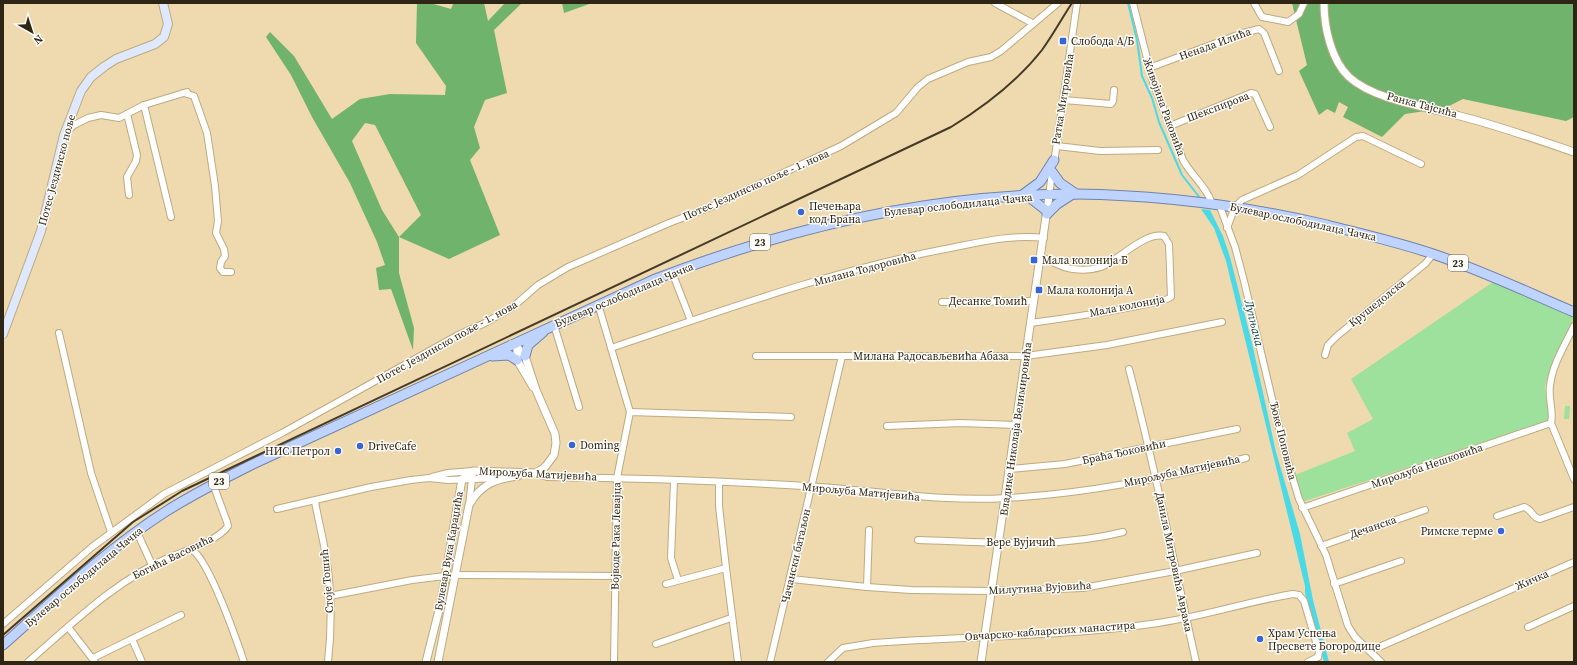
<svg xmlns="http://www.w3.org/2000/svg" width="1577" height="665" viewBox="0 0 1577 665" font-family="'Source Serif 4',serif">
<rect width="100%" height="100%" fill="#efd9ae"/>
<g fill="#9ee19c">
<path d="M1493,282L1574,317L1549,371L1545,387L1549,421L1302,502L1295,475L1355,451L1347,433L1373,419L1351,379Z"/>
<path d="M1565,406H1570L1569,419H1564Z"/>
</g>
<g fill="#70b36d" fill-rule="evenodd">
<path d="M417,3H430L451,9L453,4L484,3L488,21L505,3H522L494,30L507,93L485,100L474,127L480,148L470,160L500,235L449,259L399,237V273L414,328L413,350L391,289L379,290L376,268L385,265L377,242L350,183L312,117L291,75L266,37L270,32L294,56L332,119L360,99L390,94L445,95L446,86L416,43ZM365,123L375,125L421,215L399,237L382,210L352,141Z"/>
<path d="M562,3H592L564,13Z"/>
<path d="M1292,3H1574V117L1566,121L1463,99L1445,108L1405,114L1382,137L1343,117L1348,107L1339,102L1335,113L1327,109L1319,115L1299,71L1307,65Z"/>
</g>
<path fill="#4adae7" d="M1201,209L1210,210L1223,236L1230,257L1252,343L1276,452L1300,534L1313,600L1329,662H1324L1305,593V586L1226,261L1214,228Z"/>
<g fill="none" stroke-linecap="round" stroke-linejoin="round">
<path stroke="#4adae7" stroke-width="2" d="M1128,3L1137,40L1142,76L1152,98L1159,122L1182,175L1200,198"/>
<g stroke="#bfaa81" stroke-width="8">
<g id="minor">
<path d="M995,3L1032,23"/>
<path d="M1133,3L1153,82L1183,160C1191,175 1207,187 1212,204"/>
<path d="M1254,3L1262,17L1288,22L1299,14L1304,3"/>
<path d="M1149,68L1243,33L1259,29L1264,33L1279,71"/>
<path d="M184,93L194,96L207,133L215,186L218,221L216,233L224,249L225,256L221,262L220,268L223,272H231"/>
<path d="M1064,100L1111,104L1113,101L1114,90"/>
<path d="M144,105L171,217"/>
<path d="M127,114L137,155L136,161L127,177L129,195"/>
<path d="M1170,126L1251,93L1255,94L1270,127"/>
<path d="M65,134L74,125L88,118L101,115L119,118L144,105L187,92"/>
<path d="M1057,146L1100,151L1158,150"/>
<path d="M1054,163L1077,3"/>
<path d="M1049,196L1052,172"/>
<path d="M1219,204L1235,247L1244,281L1284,449L1299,499L1326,555L1348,626L1355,637L1381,662"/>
<path d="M1227,228L1235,207L1242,200L1298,175L1356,137L1363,136L1421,164"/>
<path d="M672,272L691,321"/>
<path d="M942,302L1034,301"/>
<path d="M598,304L630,412"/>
<path d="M1031,323C1052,320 1161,305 1171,297L1169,244L1164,236C1144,232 1119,260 1101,267C1092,270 1081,270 1073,269C1062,268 1051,261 1041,257"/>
<path d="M554,325L579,407"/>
<path d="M59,333L91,473L111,532"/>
<path d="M611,348C721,311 831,271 945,249C977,243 1011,234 1044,238"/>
<path d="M1325,355L1328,345L1337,336L1426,263L1433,254"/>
<path d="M756,356H1026L1107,345L1222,322"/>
<path d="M1129,369C1155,466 1174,564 1196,662"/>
<path d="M1551,423C1554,411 1548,399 1550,386C1552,365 1565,345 1574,326"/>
<path d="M1551,423L1574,479"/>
<path d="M887,426L961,423L1016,425"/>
<path d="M1010,469L1065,464L1237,429"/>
<path d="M536,473L547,477C637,478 728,481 819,487C881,491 943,502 1006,498C1087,494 1167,477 1246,458"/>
<path d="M432,477L448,473L473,471L469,505"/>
<path d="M674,481L671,558L678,580"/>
<path d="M719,482V506L726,568"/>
<path d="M315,502C318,518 322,534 325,551C332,588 332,625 328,662"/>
<path d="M1302,508L1551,423"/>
<path d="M277,509L371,487L411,480L429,478L448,480L499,478"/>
<path d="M1497,516L1524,507C1532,509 1532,518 1540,519L1574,507"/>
<path d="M137,532L152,565"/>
<path d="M918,540C986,542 1056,549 1123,532"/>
<path d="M1321,546L1425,510"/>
<path d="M192,550C209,560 237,641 244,662"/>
<path d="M457,575L615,576"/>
<path d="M791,579L867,587L911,590L991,591L1083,588L1175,571L1257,553"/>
<path d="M666,584L726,568L738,662"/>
<path d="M1334,584L1401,561"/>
<path d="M867,587L869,530"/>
<path d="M330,596L412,580L445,576"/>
<path d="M3,624L92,547L164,494L282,433L458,335L485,323L514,306L538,285L568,267L669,223L708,208L841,146L896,113L918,87L928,79L968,62L991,57L1001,51L1058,3"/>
<path d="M68,627L95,662"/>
<path d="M1528,627L1574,606"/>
<path d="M132,639L142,662"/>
<path d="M656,644L731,618"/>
<path d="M1370,651L1574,562"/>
<path d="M93,658L181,615"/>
<path d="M28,662C72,624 116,580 170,557C186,551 219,540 228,526L227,522L213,484"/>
<path d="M614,662L617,478L630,412L791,417"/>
<path d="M770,662L842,356"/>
<path d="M828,662L843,648L873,643C966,636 1059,637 1151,624C1199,618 1245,602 1293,594L1299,595L1304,601L1319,652L1318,657"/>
<path d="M1308,662L1318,657"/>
</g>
</g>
<g stroke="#bfaa81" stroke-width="9">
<g id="tertiary">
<path d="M1324,3C1324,27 1331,60 1349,77C1374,100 1427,107 1460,116C1499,126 1536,139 1574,152"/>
<path d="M517,344V360L533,387"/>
<path d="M426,662L441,602L462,479L473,471L536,473L545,467L554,455L556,443L555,434L536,390L525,356L517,347L511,344"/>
<path d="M438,662L469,505C481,484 495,479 518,476"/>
<path d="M981,662L1049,196"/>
</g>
</g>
<g stroke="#bfaa81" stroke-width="10">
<path id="secondary" d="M3,334L41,231L64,135L81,91L91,77L105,66L116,59L155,44L164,37L168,24L163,3"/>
</g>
<g stroke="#6f83ac" stroke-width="11">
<g id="primary">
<path d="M1052,172L1060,183L1076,194"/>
<path d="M1021,196L1040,182L1054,160"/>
<path d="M1029,197L1047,211"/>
<path d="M1047,214L1057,204L1071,195"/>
<path d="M492,356L509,355L517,360"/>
<path d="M525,356L528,345L543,332"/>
<path d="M3,645C55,599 106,550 165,512C193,494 223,479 253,464L653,280C787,228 931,194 1076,194C1161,195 1245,206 1327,225C1362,234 1398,242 1433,254C1481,270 1527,292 1574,312"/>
</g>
</g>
<use href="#minor" stroke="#fff" stroke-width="6"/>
<use href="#tertiary" stroke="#fff" stroke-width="7"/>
<use href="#secondary" stroke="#dee9ff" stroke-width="8"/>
<use href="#primary" stroke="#bed3fe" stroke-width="9"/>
<path stroke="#453a27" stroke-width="2" d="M3,635L133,522L182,491L951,127C985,106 1017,82 1042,50C1053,35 1062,18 1072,3"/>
</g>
<g fill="#3566d6" stroke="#fefcf8" stroke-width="1.5">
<rect x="1059" y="37" width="8" height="8" rx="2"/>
<circle cx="801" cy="212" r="4"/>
<rect x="1030" y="256" width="8" height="8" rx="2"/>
<rect x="1035" y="286" width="8" height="8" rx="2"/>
<circle cx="572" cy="445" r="4"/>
<circle cx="360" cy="446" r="4"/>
<circle cx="338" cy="451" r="4"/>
<circle cx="1501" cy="531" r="4"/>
<circle cx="1260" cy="639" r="4"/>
</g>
<g text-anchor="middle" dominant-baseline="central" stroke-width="3" stroke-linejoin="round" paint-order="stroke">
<g fill="#fefcf8" stroke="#6c6659" stroke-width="1">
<rect x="750" y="234" width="20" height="16" rx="3"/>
<rect x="1448" y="255" width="20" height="16" rx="3"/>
<rect x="209" y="473" width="20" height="16" rx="3"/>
</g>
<g font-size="10" font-weight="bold" fill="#2e2515">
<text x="760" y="242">23</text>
<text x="1458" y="263">23</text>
<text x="219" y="481">23</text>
</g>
<g font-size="11" fill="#2e2515" stroke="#fefcf8" text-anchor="start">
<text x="1071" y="41">Слобода А/Б</text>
<text x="809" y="206">Печењара<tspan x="809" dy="13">код Брана</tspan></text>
<text x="1042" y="260">Мала колонија Б</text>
<text x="1047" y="290">Мала колонија А</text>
<text x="580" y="445">Doming</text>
<text x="368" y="446">DriveCafe</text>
<text x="330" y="451" text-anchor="end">НИС Петрол</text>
<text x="1493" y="531" text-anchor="end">Римске терме</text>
<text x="1268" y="633">Храм Успења<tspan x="1268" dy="13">Пресвете Богородице</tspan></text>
</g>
<g font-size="11" fill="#2e2515" stroke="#fefcf8">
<text transform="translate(1215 44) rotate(-20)">Ненада Илића</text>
<text transform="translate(1063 99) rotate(-81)">Ратка Митровића</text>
<text transform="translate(1422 105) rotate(15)">Ранка Тајсића</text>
<text transform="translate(1164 107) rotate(70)">Живојина Раковића</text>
<text transform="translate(1218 107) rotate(-21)">Шекспирова</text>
<text transform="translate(57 170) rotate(-75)">Потес Јездинско поље</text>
<text transform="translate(756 185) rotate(-24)">Потес Јездинско поље - 1. нова</text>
<text transform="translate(958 205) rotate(-6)">Булевар ослободилаца Чачка</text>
<text transform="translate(1303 222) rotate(12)">Булевар ослободилаца Чачка</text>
<text transform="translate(865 269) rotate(-15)">Милана Тодоровића</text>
<text transform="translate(624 295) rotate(-23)">Булевар ослободилаца Чачка</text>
<text x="988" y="301">Десанке Томић</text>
<text transform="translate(1377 303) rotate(-39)">Крушедолска</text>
<text transform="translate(1127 306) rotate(-11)">Мала колонија</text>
<text transform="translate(447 342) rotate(-29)">Потес Јездинско поље - 1. нова</text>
<text x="931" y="356">Милана Радосављевића Абаза</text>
<text transform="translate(1016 429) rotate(-82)">Владике Николаја Велимировића</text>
<text transform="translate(1283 441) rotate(76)">Ђоке Поповића</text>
<text transform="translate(1124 452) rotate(-12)">Браћа Ђоковићи</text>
<text transform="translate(1427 466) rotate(-19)">Мирољуба Нешковића</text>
<text transform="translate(1182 471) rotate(-12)">Мирољуба Матијевића</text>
<text transform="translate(538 474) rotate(3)">Мирољуба Матијевића</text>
<text transform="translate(861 492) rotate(5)">Мирољуба Матијевића</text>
<text transform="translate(1373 527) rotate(-19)">Дечанска</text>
<text transform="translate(616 536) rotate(-89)">Војводе Рака Левајца</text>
<text x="1021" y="542">Вере Вујичић</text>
<text transform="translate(449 551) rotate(-80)">Булевар Вука Караџића</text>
<text transform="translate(796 556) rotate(-77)">Чачански батаљон</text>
<text transform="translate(173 557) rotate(-26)">Богића Васовића</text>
<text transform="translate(1174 562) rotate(78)">Данила Митровића Аврама</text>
<text transform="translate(84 577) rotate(-40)">Булевар ослободилаца Чачка</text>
<text transform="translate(1532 580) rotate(-24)">Жичка</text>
<text transform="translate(327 581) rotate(-95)">Стоје Тошић</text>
<text transform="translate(1040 588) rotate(-3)">Милутина Вујовића</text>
<text transform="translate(1050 631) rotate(-4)">Овчарско-кабларских манастира</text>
</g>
<g font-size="12" font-style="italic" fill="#07494e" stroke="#fefcf8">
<text transform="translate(1254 323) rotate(76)">Лупњача</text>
</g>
</g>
<rect width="1577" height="665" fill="none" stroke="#2e2515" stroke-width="8"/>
<g transform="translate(32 32) rotate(141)" stroke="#fefcf8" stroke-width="3" paint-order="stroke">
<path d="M0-3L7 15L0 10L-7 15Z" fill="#2e2515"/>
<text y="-6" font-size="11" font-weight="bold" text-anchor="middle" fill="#2e2515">N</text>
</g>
</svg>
